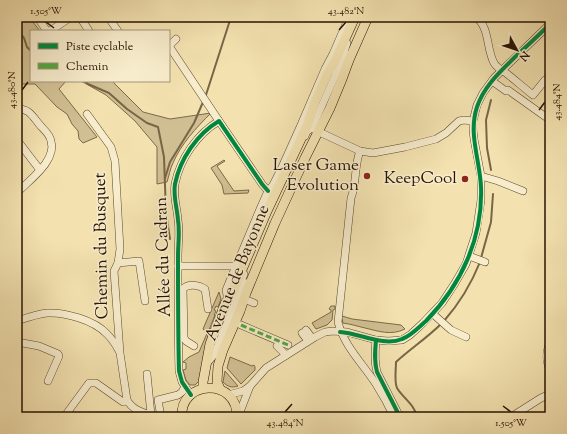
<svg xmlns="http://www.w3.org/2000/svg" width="567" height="434" viewBox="0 0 567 434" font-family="'Sorts Mill Goudy',serif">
<rect width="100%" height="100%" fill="#f3e2b0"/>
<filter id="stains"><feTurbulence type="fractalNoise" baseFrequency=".005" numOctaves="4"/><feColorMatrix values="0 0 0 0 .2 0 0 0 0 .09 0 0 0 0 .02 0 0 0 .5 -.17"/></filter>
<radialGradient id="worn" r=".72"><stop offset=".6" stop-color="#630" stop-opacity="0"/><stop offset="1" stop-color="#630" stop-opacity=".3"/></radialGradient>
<g fill="#d0bf92" stroke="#7c6949">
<path d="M17,17H29L40,31H31V81H66L59,89L97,137L83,143L79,139L78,131L72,124L67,114L57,107L35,84H17Z"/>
<path d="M81,81H112L143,112L170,119L211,113C196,128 181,144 173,163C170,169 169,176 167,182L157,184V147L135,121L106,95Z"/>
<path d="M224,160L225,161L217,166L234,191L249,190L248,193L224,194L222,185L211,168Z"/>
<path d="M219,292L221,299L218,307L216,306L214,310L216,311L214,315H215L207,335L210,337L199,381L195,385H190L186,380L183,370L186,369V363L183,362L189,357L199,352L208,331L207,330H204L203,329Z"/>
<path d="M331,306H335V309L333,310L332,320L327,325L316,329L312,323L331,312V310L329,309Z"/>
<path d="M342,316L352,319L401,325L405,329C391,336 378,331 365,328C357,326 350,324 343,323L342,319L341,318Z"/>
<path d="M230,357L252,366L254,365L255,367V370L241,384L227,368Z"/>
<path d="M225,371L238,386C232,388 228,387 223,382Z"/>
</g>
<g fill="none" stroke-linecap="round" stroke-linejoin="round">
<g stroke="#786546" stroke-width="2">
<path d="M17,29L24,38L27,47L31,51"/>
<path d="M85,81L88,84L109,93L127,109L147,123L158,127L164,157L166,213L170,239"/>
<path d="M205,98L231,17"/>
<path d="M491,100L486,120L487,148L491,170"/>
<path d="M165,178L170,162L194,123L203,102"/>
<path d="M481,258L491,222L493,194"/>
<path d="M444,321C458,305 472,282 480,262"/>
<path d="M417,417C415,405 403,398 397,388C394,381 396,370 396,362C410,349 427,338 441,324"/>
</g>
<g stroke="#5a472c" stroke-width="8">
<g id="minor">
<path d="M37,17L47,31"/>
<path d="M80,17L89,31"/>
<path d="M108,17L118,31"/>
<path d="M476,17C490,28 486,48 494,63C497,68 501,70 506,73C515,80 524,88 533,95L545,80"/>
<path d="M50,31L71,17"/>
<path d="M169,46L219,121"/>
<path d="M169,46L176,39"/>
<path d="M492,81L506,91L508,90L550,120"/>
<path d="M17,109C28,108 32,115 39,124C43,129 50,134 51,141C57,161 29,180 17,193"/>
<path d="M87,114L111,147L115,161L120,249L118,263L114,271L120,353L127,400C133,411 145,413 156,417"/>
<path d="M315,130L360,151L373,153L405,147L436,139L446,133L459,121L464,120L473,121"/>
<path d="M305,136L307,131L312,128L344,56L345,49L347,43"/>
<path d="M17,140L40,170"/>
<path d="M360,151C354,166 357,183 351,198L338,322C344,346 363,364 376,384C383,395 389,406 394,417"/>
<path d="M481,176L498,181L523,191"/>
<path d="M469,256L485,262"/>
<path d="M118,263L139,261L145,301"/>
<path d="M178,266H236"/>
<path d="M242,286L241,281L244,274"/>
<path d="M244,299L254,303"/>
<path d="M228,300L226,290L260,209L268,191L273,185L283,165L301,125L325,69L333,54L349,17"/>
<path d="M433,314L451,330L466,337"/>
<path d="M17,321C26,318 37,314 47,313C65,312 94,320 107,334C112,339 116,345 119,351"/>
<path d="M241,325L288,345"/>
<path d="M306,330L312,338"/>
<path d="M302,333L308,341"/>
<path d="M376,340C375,351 374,361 377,372L400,417"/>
<path d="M17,342L39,346L58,354L59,356L48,381"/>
<path d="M550,342C546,352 545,360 550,369"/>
<path d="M194,346L186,341L184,338L183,289C188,283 199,285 205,289L208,309"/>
<path d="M277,346L286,355"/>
<path d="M207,363L214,355L242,286L245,284L246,283"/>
<path d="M147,374L151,415"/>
<path d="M191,395L182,382L179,371C178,333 178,295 178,256C178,244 180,232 178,220C177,207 173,196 175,184C180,159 197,134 219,121L262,184L268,191"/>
<path d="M228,395L243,391L250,386"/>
<path d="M64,417L89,383H96L123,402L127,400"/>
<path d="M161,417L158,400L178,395L182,392L185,386"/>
<path d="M238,417L250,386L266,368L315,337L325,332L333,331L347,332L376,340L388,341L402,340L410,335L423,323L442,303L455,283L466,264L476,233L481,200V176L474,139L473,130V121L477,105L483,93L494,78L550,24"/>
<path d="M511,417L541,398L550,394"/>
</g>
</g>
<g stroke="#271300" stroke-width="10">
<g id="major">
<path d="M203,388V382L210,344L225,304L232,293L267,211L307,126L315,102L328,73L335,61L355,17"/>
<path d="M220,389L217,382L218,366L223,350L240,311L246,293L275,223L305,158L330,108L342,79L349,60L368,17"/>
<path d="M182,417C179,380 238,377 237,417"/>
</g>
</g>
<use href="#minor" stroke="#f7eccc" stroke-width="7"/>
<use href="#major" stroke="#f3e2b0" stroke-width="9"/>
<path stroke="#53a840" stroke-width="3" stroke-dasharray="6 3" stroke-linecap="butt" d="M241,325L288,345"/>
<g stroke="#f7eccc" stroke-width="6">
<g id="cycleway">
<path d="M340,332C359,333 384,347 402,339C411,336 419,327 426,321C461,285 483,238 481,187C480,160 468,134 477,107C484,86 500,72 515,57C527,46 539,35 550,24"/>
<path d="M376,340C375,351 374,361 377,372L400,417"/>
<path d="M191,395L182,382L179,371C178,333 178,295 178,256C178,244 180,232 178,220C177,207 173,196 175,184C180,159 197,134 219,121L262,184L268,191"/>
</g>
</g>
<use href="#cycleway" stroke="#00873e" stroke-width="4"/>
</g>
<path fill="none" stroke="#271300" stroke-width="1.5" d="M46,22L54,28M339,30L346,22M22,90L28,82M539,110L545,102M503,406L511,412M285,412L292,404"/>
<g fill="#8f2418" stroke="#f7eccc" stroke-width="1.5">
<circle cx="367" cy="176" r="4"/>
<circle cx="465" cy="179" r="4"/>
</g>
<g text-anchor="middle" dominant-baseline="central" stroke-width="3" stroke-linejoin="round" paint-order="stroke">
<g font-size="17" fill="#271300" stroke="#f7eccc" text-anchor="end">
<text x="359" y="166">Laser Game<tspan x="359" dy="20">Evolution</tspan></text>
<text x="457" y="179">KeepCool</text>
</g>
<g font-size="17" fill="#271300" stroke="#f7eccc">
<text transform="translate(102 246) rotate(-91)">Chemin du Busquet</text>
<text transform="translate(164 257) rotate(-92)">Allée du Cadran</text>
<text transform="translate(238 273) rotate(-68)">Avenue de Bayonne</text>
</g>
</g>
<rect width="567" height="434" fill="none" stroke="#f3e2b0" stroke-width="44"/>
<rect x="30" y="30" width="140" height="52" fill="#f7eccc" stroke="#a4957a"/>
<rect x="38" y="43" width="20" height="6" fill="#00873e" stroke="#a4957a"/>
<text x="66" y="50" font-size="12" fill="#271300">Piste cyclable</text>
<rect x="38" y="63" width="20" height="6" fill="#53a840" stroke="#a4957a"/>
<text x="66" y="70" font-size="12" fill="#271300">Chemin</text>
<g transform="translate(517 50) rotate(130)" stroke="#f7eccc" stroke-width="3" paint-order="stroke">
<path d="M0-3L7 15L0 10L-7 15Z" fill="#271300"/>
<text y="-6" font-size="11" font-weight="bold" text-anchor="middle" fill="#271300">N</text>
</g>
<rect x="22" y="22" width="523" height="390" fill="none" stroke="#271300" stroke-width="1.5"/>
<g font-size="10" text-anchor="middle" fill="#271300">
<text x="46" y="14">1.505°W</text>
<text x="346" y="14">43.482°N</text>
<text transform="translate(11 90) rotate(-90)" y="4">43.480°N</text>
<text transform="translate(556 102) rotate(-90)" y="4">43.484°N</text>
<text x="285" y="426">43.484°N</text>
<text x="511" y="426">1.505°W</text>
</g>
<rect width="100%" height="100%" filter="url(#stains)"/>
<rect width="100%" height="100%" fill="url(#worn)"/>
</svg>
